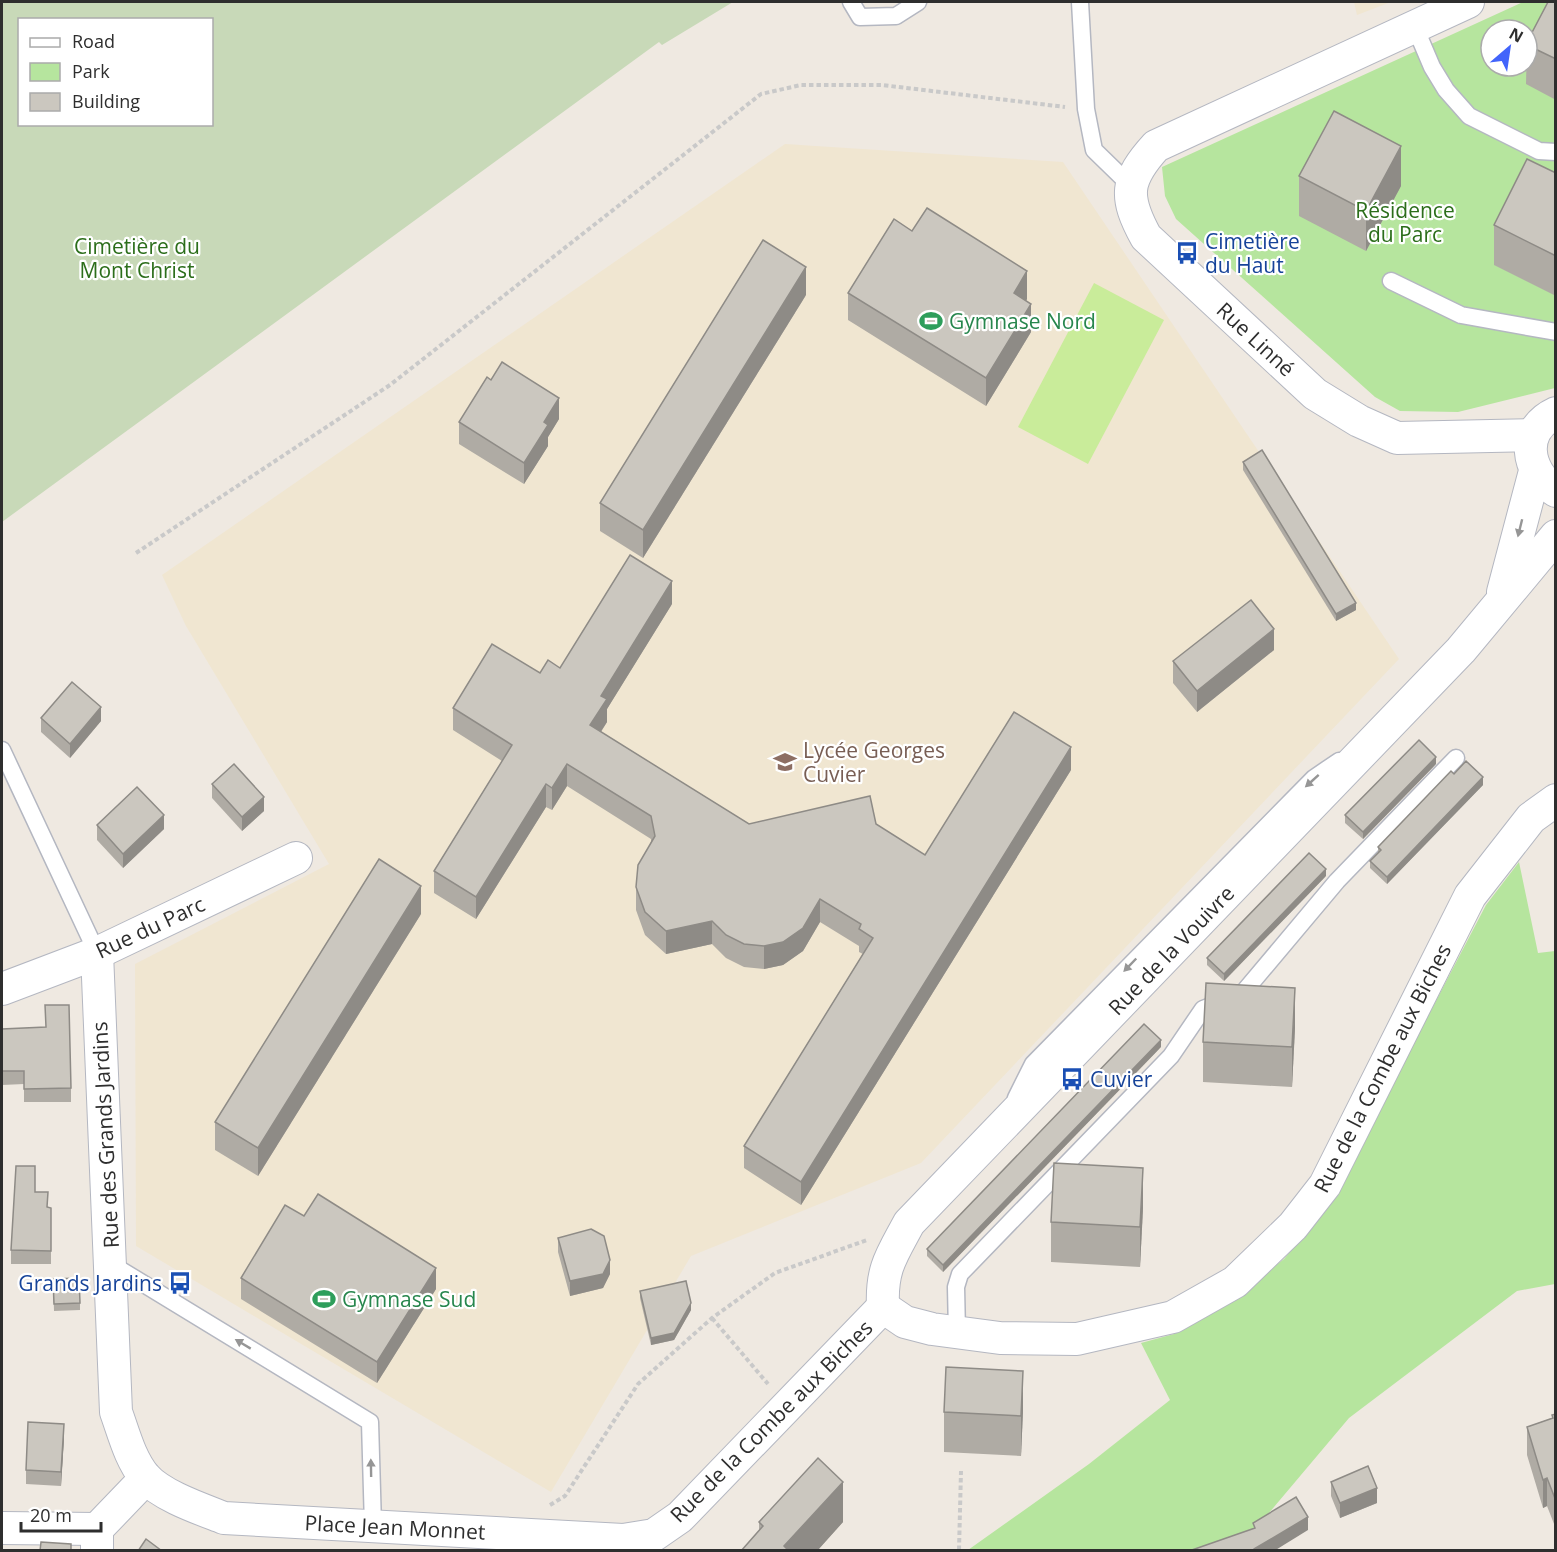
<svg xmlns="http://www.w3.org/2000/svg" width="1557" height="1552" viewBox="0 0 1557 1552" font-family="'Open Sans',sans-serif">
<rect width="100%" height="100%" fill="#efe9e1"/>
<g fill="#f0e6d1">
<path d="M1354,2H1391L1357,15Z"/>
<path d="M785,144L1063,162L1399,659L921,1163L691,1256L551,1492L136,1246L135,964L329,864L186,626L162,575Z"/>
</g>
<g fill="#b6e59e" fill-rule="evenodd">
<path d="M1523,2H1555V388L1458,412L1400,411L1375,397L1176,219L1165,196L1162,167ZM1491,30H1527V66H1491Z"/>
<path d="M1519,862L1538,953L1555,951V1284L1517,1291L1349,1418L1247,1539L1220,1550H968L1089,1464L1170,1400L1141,1343L1174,1334L1219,1309L1284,1259L1301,1239L1345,1175L1486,905Z"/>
</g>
<path fill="#c8d9b8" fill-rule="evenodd" d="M2,2H733L662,45L659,42L2,522ZM20,20H212V124H20Z"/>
<path fill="#c9ec9a" d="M1094,283L1164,320L1088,464L1018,427Z"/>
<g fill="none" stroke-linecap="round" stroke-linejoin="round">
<g stroke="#b4b7c1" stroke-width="19">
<g id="lane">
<path d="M851,2L860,17L896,16L918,2"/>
<path d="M1080,2L1086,109L1094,150L1131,186"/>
<path d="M1415,27L1432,67L1446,90L1469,116L1539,151L1556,152"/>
<path d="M1391,281L1461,315L1556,332"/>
<path d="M2,750L97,953"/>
<path d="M1016,1098L1033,1064L1314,778L1339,761"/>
<path d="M111,1264L370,1422L373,1526"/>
<path d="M957,1333L956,1287L960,1274L1171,1056L1203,1009L1242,994L1337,881L1456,758"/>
</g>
</g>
<g stroke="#b4b7c1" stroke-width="34">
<g id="street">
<path d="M1468,2L1156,146C1125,180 1124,197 1146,237L1315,394L1359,421L1397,438L1533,435"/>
<path d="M1556,413C1519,430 1526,472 1556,491"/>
<path d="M1503,592L1535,471"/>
<path d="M97,953L116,1412C124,1434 130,1459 145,1477C162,1496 201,1509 224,1518L623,1540L654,1535L680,1517L883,1307"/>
<path d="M2,989L97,953L296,858"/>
<path d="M883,1307C881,1268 892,1255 909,1223L1461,650L1556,536"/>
<path d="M883,1307L905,1322L932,1329L1000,1338L1077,1339L1173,1317L1235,1282L1293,1226L1325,1185L1470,896L1531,818L1556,800"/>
<path d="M2,1528L97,1529"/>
<path d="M97,1550V1529L146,1478"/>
</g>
</g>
<g stroke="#c9c9c9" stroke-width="4" stroke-dasharray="4.5 3" stroke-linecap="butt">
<path d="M136,553L390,385L761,94L801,85H882L1065,107"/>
<path d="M712,1318L768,1384"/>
<path d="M550,1505L565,1496L638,1384L712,1318L775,1273L867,1240"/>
<path d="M959,1550L961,1471"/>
</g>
<use href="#lane" stroke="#fff" stroke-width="16"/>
<use href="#street" stroke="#fff" stroke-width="32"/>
</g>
<g fill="#afaba4">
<path d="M1556,2V100L1526,84L1527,42Z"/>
<path d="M1556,173V296L1494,265V225Z"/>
<path d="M1299,176L1401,186L1366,251L1299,216Z"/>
<path d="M848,293L1027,299L1026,301L1031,332L986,406L848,320Z"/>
<path d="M806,295L643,558L600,531V503Z"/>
<path d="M559,419L548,437V446L524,484L459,444V422Z"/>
<path d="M1243,462L1356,610L1336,621L1243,470Z"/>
<path d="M672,604L607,709V722L601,732L749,824H876L925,855L1071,770L801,1205L744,1168V1146L863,954L859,952V946L820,922L803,951L783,965L764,969L744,967L726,958L712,944L666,954L645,935L636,910V887L651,842V839L567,786L552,810L546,807L476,919L434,893V871L502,761L453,730V708L540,673L560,668Z"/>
<path d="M1274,650L1197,712L1173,683V661Z"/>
<path d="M41,718L101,721L70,758L41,732Z"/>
<path d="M1436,764L1363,839L1345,823V815Z"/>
<path d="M1454,774L1483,785L1387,884L1370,868V861L1378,853V847Z"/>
<path d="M212,784L264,811L242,831L212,798Z"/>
<path d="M97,825L164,829L123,868L97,840Z"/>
<path d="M1326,876L1224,981L1207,965V958Z"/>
<path d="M421,914L258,1176L215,1150V1122Z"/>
<path d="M1295,1028L1292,1087L1203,1082V1042Z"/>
<path d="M2,1029L71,1088V1102H24V1084L2,1085Z"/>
<path d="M1161,1047L943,1272L927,1256V1249Z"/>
<path d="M35,1192L48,1207L51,1208V1264H11V1250Z"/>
<path d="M1143,1208L1140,1267L1051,1262V1222Z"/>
<path d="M304,1216L436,1289L377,1383L241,1299V1278Z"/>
<path d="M558,1238L610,1274L603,1288L570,1296L558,1252Z"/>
<path d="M53,1279L80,1303V1310L54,1311Z"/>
<path d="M640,1291L691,1310L674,1340L651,1345L640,1298Z"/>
<path d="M1023,1411L1021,1456L944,1452V1412Z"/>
<path d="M1556,1414V1529L1547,1506L1543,1508L1527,1455V1427L1552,1418V1415Z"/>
<path d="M64,1438L61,1486L26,1484V1470Z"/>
<path d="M1331,1482L1377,1503L1340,1518L1331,1496Z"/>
<path d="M759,1522H843L817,1551H741L759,1531Z"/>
</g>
<g fill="#8e8b86">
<path d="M1401,146V186L1366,251V211Z"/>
<path d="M806,267V295L643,558V530Z"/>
<path d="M1027,271V299L1014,321V293Z"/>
<path d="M1031,304V332L986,406V378Z"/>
<path d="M559,398V419L548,437V446L524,484V463L544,422Z"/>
<path d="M672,581V604L607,709V722L590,748V725L601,696Z"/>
<path d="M1356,603V610L1336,621V614Z"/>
<path d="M1274,629V650L1197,712V691Z"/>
<path d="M101,707V721L70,758V744Z"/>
<path d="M1071,747V770L801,1205V1182Z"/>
<path d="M1436,757V764L1363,839V832Z"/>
<path d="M567,764V786L552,810V788Z"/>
<path d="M1483,777V785L1387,884V877Z"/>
<path d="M546,784V807L476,919V897Z"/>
<path d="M264,797V811L242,831V817Z"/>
<path d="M164,815V829L123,868V854Z"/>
<path d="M1326,869V876L1224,981V974Z"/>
<path d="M421,886V914L258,1176V1148Z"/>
<path d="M820,899V922L803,951L783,965L764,969V946Z"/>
<path d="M712,921V944L666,954V931Z"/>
<path d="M1295,988V1028L1292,1087V1047Z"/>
<path d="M1161,1040V1047L943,1272V1265Z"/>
<path d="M1143,1168V1208L1140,1267V1227Z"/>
<path d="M610,1260V1274L603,1288L570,1296V1281Z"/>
<path d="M436,1268V1289L377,1383V1362Z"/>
<path d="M691,1303V1310L674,1340L651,1345V1338Z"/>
<path d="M1023,1371V1411L1021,1456V1416Z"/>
<path d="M64,1424V1438L61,1486V1472Z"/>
<path d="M1547,1478V1506L1543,1508V1480Z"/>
<path d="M843,1482V1522L817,1551H784V1546Z"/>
<path d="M1377,1488V1503L1340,1518V1503Z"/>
<path d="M1308,1517V1530L1274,1551H1254V1549Z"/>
</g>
<g fill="#cbc7bf" stroke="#8e8b86" stroke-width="1.5">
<path d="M1548,2H1556V59L1527,45V42Z"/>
<path d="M1334,111L1401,146L1366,211L1299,176Z"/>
<path d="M1527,159L1556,173V256L1494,225Z"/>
<path d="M927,208L1027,271L1014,293L1031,304L986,378L848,293L894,219L912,231Z"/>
<path d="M763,240L806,267L643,530L600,503Z"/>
<path d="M502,362L559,398L544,422L548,425L524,463L459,422L487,377L491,380Z"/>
<path d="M1262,450L1356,603L1336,614L1243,462Z"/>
<path d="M630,555L672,581L601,696L607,699L590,725L749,824L870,796L876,824L925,855L1014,712L1071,747L801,1182L744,1146L873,938L859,929L861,924L820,899L803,928L783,942L764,946L744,944L726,935L712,921L666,931L645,912L636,887L638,865L655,836L651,816L567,764L552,788L546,784L476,897L434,871L512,745L453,708L492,644L540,673L548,660L560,668Z"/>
<path d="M1251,600L1274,629L1197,691L1173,661Z"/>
<path d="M72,682L101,707L70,744L41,718Z"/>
<path d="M1419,740L1436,757L1363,832L1345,815Z"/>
<path d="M1466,761L1483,777L1387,877L1370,861L1381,850L1378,847L1451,771L1454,774Z"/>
<path d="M234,764L264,797L242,817L212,784Z"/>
<path d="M137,787L164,815L123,854L97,825Z"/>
<path d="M1309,853L1326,869L1224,974L1207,958Z"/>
<path d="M379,859L421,886L258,1148L215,1122Z"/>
<path d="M1206,983L1295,988L1292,1047L1203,1042Z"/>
<path d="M45,1005H69L71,1088L24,1089V1071H2V1029L46,1027Z"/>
<path d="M1144,1024L1161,1040L943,1265L927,1249Z"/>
<path d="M1054,1163L1143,1168L1140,1227L1051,1222Z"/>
<path d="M16,1166H35V1192H48L47,1207L51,1208V1251L11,1250Z"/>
<path d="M318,1194L436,1268L377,1362L241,1278L285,1205L304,1216Z"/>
<path d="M591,1229L604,1236L610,1260L603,1274L570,1281L558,1238Z"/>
<path d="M79,1278L80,1303L54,1304L53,1279Z"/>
<path d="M686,1281L691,1303L674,1333L651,1338L640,1291Z"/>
<path d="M946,1367L1023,1371L1021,1416L944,1412Z"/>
<path d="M1556,1414V1501L1547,1478L1543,1480L1527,1427L1553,1418L1552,1415Z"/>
<path d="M28,1422L64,1424L61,1472L26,1470Z"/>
<path d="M818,1458L843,1482L784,1546L788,1550L741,1551L763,1526L759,1522Z"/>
<path d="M1368,1466L1377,1488L1340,1503L1331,1482Z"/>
<path d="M1296,1497L1308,1517L1254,1549V1551H1189L1255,1528L1253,1523Z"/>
<path d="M146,1539L162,1551H138Z"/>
<path d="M41,1542L71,1544V1551H40Z"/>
</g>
<defs><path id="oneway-solid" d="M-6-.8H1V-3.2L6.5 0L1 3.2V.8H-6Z" transform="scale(1.5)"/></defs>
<g fill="#969696">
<use href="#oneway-solid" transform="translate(1520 528) rotate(104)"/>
<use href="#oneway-solid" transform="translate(1312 781) rotate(138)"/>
<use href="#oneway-solid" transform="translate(1130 965) rotate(134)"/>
<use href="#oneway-solid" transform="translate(243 1344) rotate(-149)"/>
<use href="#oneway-solid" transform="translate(371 1468) rotate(-91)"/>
</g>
<defs>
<g id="bus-bare" transform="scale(1.8)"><path d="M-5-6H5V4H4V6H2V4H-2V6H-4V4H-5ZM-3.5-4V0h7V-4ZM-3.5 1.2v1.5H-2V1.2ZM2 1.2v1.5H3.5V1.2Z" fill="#1a4fb4" stroke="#fff" stroke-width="2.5" paint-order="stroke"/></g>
<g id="stadium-bare" transform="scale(1.8)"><path d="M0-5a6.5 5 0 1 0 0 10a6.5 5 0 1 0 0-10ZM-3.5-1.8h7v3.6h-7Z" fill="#2e9e5b" stroke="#fff" stroke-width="2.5" paint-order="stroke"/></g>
<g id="school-bare" transform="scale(1.8)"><path d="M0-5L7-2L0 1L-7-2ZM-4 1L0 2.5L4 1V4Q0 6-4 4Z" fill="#8d6e63" stroke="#fff" stroke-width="2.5" paint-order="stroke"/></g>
</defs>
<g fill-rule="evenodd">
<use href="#bus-bare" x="1187" y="253"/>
<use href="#stadium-bare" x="931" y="321"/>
<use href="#school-bare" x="785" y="762"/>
<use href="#bus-bare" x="1072" y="1079"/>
<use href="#bus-bare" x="180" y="1283"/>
<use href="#stadium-bare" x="324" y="1299"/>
</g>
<g text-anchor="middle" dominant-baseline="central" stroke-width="4.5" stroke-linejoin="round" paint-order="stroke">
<g font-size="21" fill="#2c6e1b" stroke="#fff">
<text x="1405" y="210">Résidence<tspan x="1405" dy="24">du Parc</tspan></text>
<text x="137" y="246">Cimetière du<tspan x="137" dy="24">Mont Christ</tspan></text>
</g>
<g font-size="21" fill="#164399" stroke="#fff" text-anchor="start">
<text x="1205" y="241">Cimetière<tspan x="1205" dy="24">du Haut</tspan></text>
<text x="1090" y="1079">Cuvier</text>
<text x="162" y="1283" text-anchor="end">Grands Jardins</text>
</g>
<g font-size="21" fill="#27864d" stroke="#fff" text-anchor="start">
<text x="949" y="321">Gymnase Nord</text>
<text x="342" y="1299">Gymnase Sud</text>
</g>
<g font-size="21" fill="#2e2e2e" stroke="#fff">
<text transform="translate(1256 339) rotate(43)">Rue Linné</text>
<text transform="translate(150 927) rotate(-25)">Rue du Parc</text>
<text transform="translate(1171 950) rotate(-46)">Rue de la Vouivre</text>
<text transform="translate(1382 1068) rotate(-63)">Rue de la Combe aux Biches</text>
<text transform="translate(105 1135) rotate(-93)">Rue des Grands Jardins</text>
<text transform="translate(771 1421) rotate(-45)">Rue de la Combe aux Biches</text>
<text transform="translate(395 1527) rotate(3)">Place Jean Monnet</text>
</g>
<g font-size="21" fill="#785e54" stroke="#fff" text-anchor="start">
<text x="803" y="750">Lycée Georges<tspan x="803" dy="24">Cuvier</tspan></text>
</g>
</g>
<rect width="1557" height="1552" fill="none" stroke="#2e2e2e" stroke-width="6"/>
<rect x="18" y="18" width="195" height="108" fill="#ffffff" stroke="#ababab" stroke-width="1.5"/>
<rect x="30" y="38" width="30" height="9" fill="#ffffff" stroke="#ababab" stroke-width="1.5"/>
<text x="72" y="48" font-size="18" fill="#2e2e2e">Road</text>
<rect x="30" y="63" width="30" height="18" fill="#b6e59e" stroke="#ababab" stroke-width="1.5"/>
<text x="72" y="78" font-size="18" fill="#2e2e2e">Park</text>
<rect x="30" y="93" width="30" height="18" fill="#cbc7bf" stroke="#ababab" stroke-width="1.5"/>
<text x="72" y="108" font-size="18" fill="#2e2e2e">Building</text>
<g transform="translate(1509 48) rotate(29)"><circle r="28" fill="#ffffff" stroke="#ababab" stroke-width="1.5"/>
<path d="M0-4.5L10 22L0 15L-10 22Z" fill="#4264fb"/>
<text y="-9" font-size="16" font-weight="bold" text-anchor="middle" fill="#2e2e2e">N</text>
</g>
<path d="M21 1522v9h80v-9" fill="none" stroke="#2e2e2e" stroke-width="3"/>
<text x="30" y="1522" font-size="18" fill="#2e2e2e" stroke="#ffffff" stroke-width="4.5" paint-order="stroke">20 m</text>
</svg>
